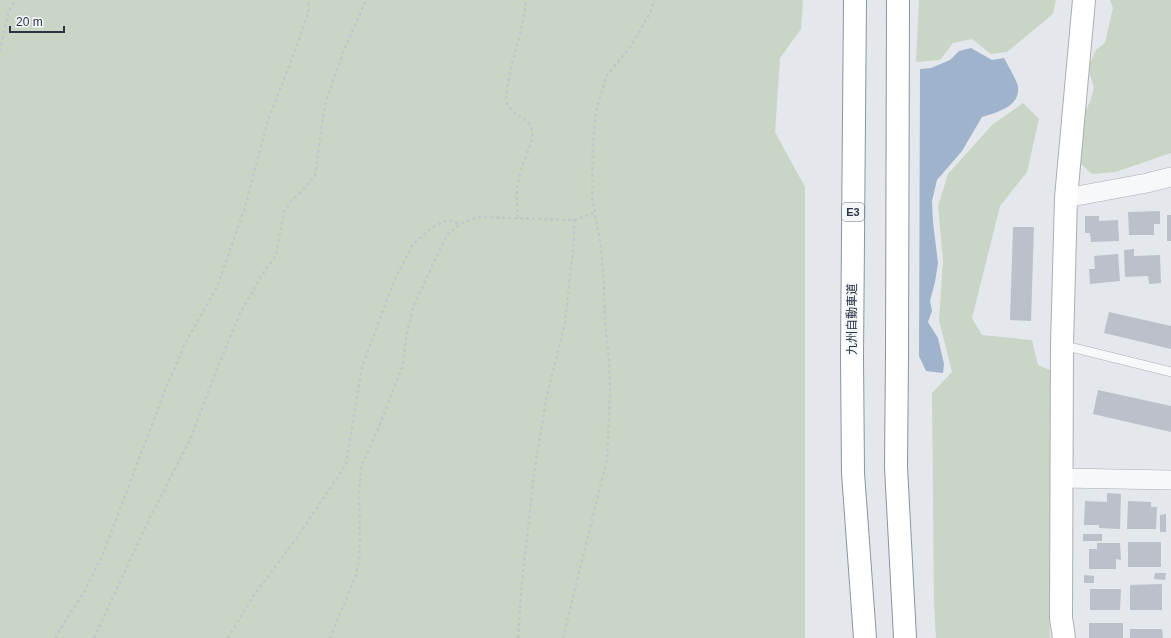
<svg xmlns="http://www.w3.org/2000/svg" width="1171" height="638" viewBox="0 0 1171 638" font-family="Helvetica,'Noto Sans JP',sans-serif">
<rect width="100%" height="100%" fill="#e4e7ec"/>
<g fill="#c9d6c5">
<path d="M0,0H803L801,29L780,58L775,132L805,187V638H0Z"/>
<path d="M919,0H1056L1053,14L1007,52L991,54L972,39L953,43L940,60L916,62Z"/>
<path d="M1110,0H1171V153L1115,172L1092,174L1081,164L1082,117L1090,102L1094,88L1088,68L1096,50L1105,43L1113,8Z"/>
<path d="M1023,103L1039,119L1027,172L1000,206L972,318L982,335L1032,340L1038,365L1052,371L1049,601L1050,638H936L934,602L932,393L952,372L939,320L943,261L938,206L948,174L992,125Z"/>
</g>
<path fill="#9fb4cc" d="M971,48L992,60L1004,58C1007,64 1018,82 1018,87C1020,107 997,112 982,117L962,151L937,180L932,201L933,222L938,263L935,282L930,301L932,311L928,322L938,338L944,364L943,373L926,371L919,356L920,69L931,68L950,60L959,51Z"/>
<g fill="#bbc0ca">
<path d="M1160,211V224H1154V235H1129L1128,212Z"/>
<rect x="1167" y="215" width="4" height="26"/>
<path d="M1085,216H1099V221L1118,220L1119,241L1091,242L1090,233H1085Z"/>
<path d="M1013,227H1034L1031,321L1010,320Z"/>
<path d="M1134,249V256L1160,255L1161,283L1149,284L1148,276L1125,277L1124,250Z"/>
<path d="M1118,254L1120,281L1090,284L1089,269H1095L1094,256Z"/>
<path d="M1109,312L1171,326V349L1104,333Z"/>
<path d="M1098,390L1171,406V432L1093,414Z"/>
<path d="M1107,493L1121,494L1120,529L1099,528V525H1084L1085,501L1107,502Z"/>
<path d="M1128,501L1151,502V507H1157L1156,529H1127Z"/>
<path d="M1166,514V532H1160V515Z"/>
<rect x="1083" y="534" width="19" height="7"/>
<rect x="1128" y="542" width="33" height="25"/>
<path d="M1097,543H1120L1121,560L1116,559V569H1089V549H1097Z"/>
<path d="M1155,573H1166L1165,580L1154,579Z"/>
<path d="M1084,575L1094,576V583H1084Z"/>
<path d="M1162,584V610H1130V585Z"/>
<path d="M1090,589H1121L1120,610H1090Z"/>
<rect x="1089" y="623" width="34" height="15"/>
<path d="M1130,629H1162L1163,638H1130Z"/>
</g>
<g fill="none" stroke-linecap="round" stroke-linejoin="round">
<g stroke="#a9aeb7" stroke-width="10">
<path id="lane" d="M1062,345L1171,372"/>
</g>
<g stroke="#a9aeb7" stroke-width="20">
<g id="street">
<path d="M1066,198L1147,183L1171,177"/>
<path d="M1062,478L1171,480"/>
</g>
</g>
<g stroke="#a9aeb7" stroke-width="24">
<path id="secondary" d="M1064,638L1061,618L1062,345L1066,198L1084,0"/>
</g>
<g stroke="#8b94a3" stroke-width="24">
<g id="highway">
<path d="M855,0L852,357L853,473L865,638"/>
<path d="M898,0L897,356L896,467L905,638"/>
</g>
</g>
<g stroke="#c2c5cb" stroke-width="2.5" stroke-dasharray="3 3" stroke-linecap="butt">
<path d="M0,51L8,13L15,0"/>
<path d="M518,218C516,202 516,185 521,170C524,159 534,142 532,131C531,117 508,116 506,99C506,91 509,80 510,72C516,48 524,25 526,0"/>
<path d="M55,638L69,615L83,594L103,554L167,385L187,340L217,287L245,207L268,120L298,43L308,13L309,0"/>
<path d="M94,638L150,517L190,440L213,379L240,313L264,272L276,255L284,212L290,202L305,188L315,175L325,104L344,50L366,0"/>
<path d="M228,638L254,595L296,539L331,487L346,464L362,367L394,281L413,244L433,227L448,220L460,224"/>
<path d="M330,638L356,575L359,560L360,539L359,496L361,467L378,429L403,365L406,338L413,307L447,235L460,224L478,217L574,220L595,213"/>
<path d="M518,638L522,582L534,474L547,395L565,323L574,239V220"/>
<path d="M563,638L607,459L610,392L609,359L605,321L604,284L601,247L592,196L593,142L596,111L607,75L631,46L651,11L654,0"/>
</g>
<use href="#lane" stroke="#f7f8fa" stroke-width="9"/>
<use href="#street" stroke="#f7f8fa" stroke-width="19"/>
<use href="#secondary" stroke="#fff" stroke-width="22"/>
<use href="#highway" stroke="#fff" stroke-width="22"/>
</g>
<g text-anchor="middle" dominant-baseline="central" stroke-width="3.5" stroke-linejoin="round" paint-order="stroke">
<rect fill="#f4f6f9" stroke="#676e7b" stroke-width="1" x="842" y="203" width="22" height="18" rx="3"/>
<g font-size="11" font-weight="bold" fill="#2b3445">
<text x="853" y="212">E3</text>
</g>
<g font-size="12" fill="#2b3445" stroke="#f4f6f9">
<text transform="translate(852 319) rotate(-90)">九州自動車道</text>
</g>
</g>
<path d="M10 26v6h54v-6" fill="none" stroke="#2b3445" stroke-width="2"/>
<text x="16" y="26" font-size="12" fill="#2b3445" stroke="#f4f6f9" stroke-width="3" paint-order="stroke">20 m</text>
</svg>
